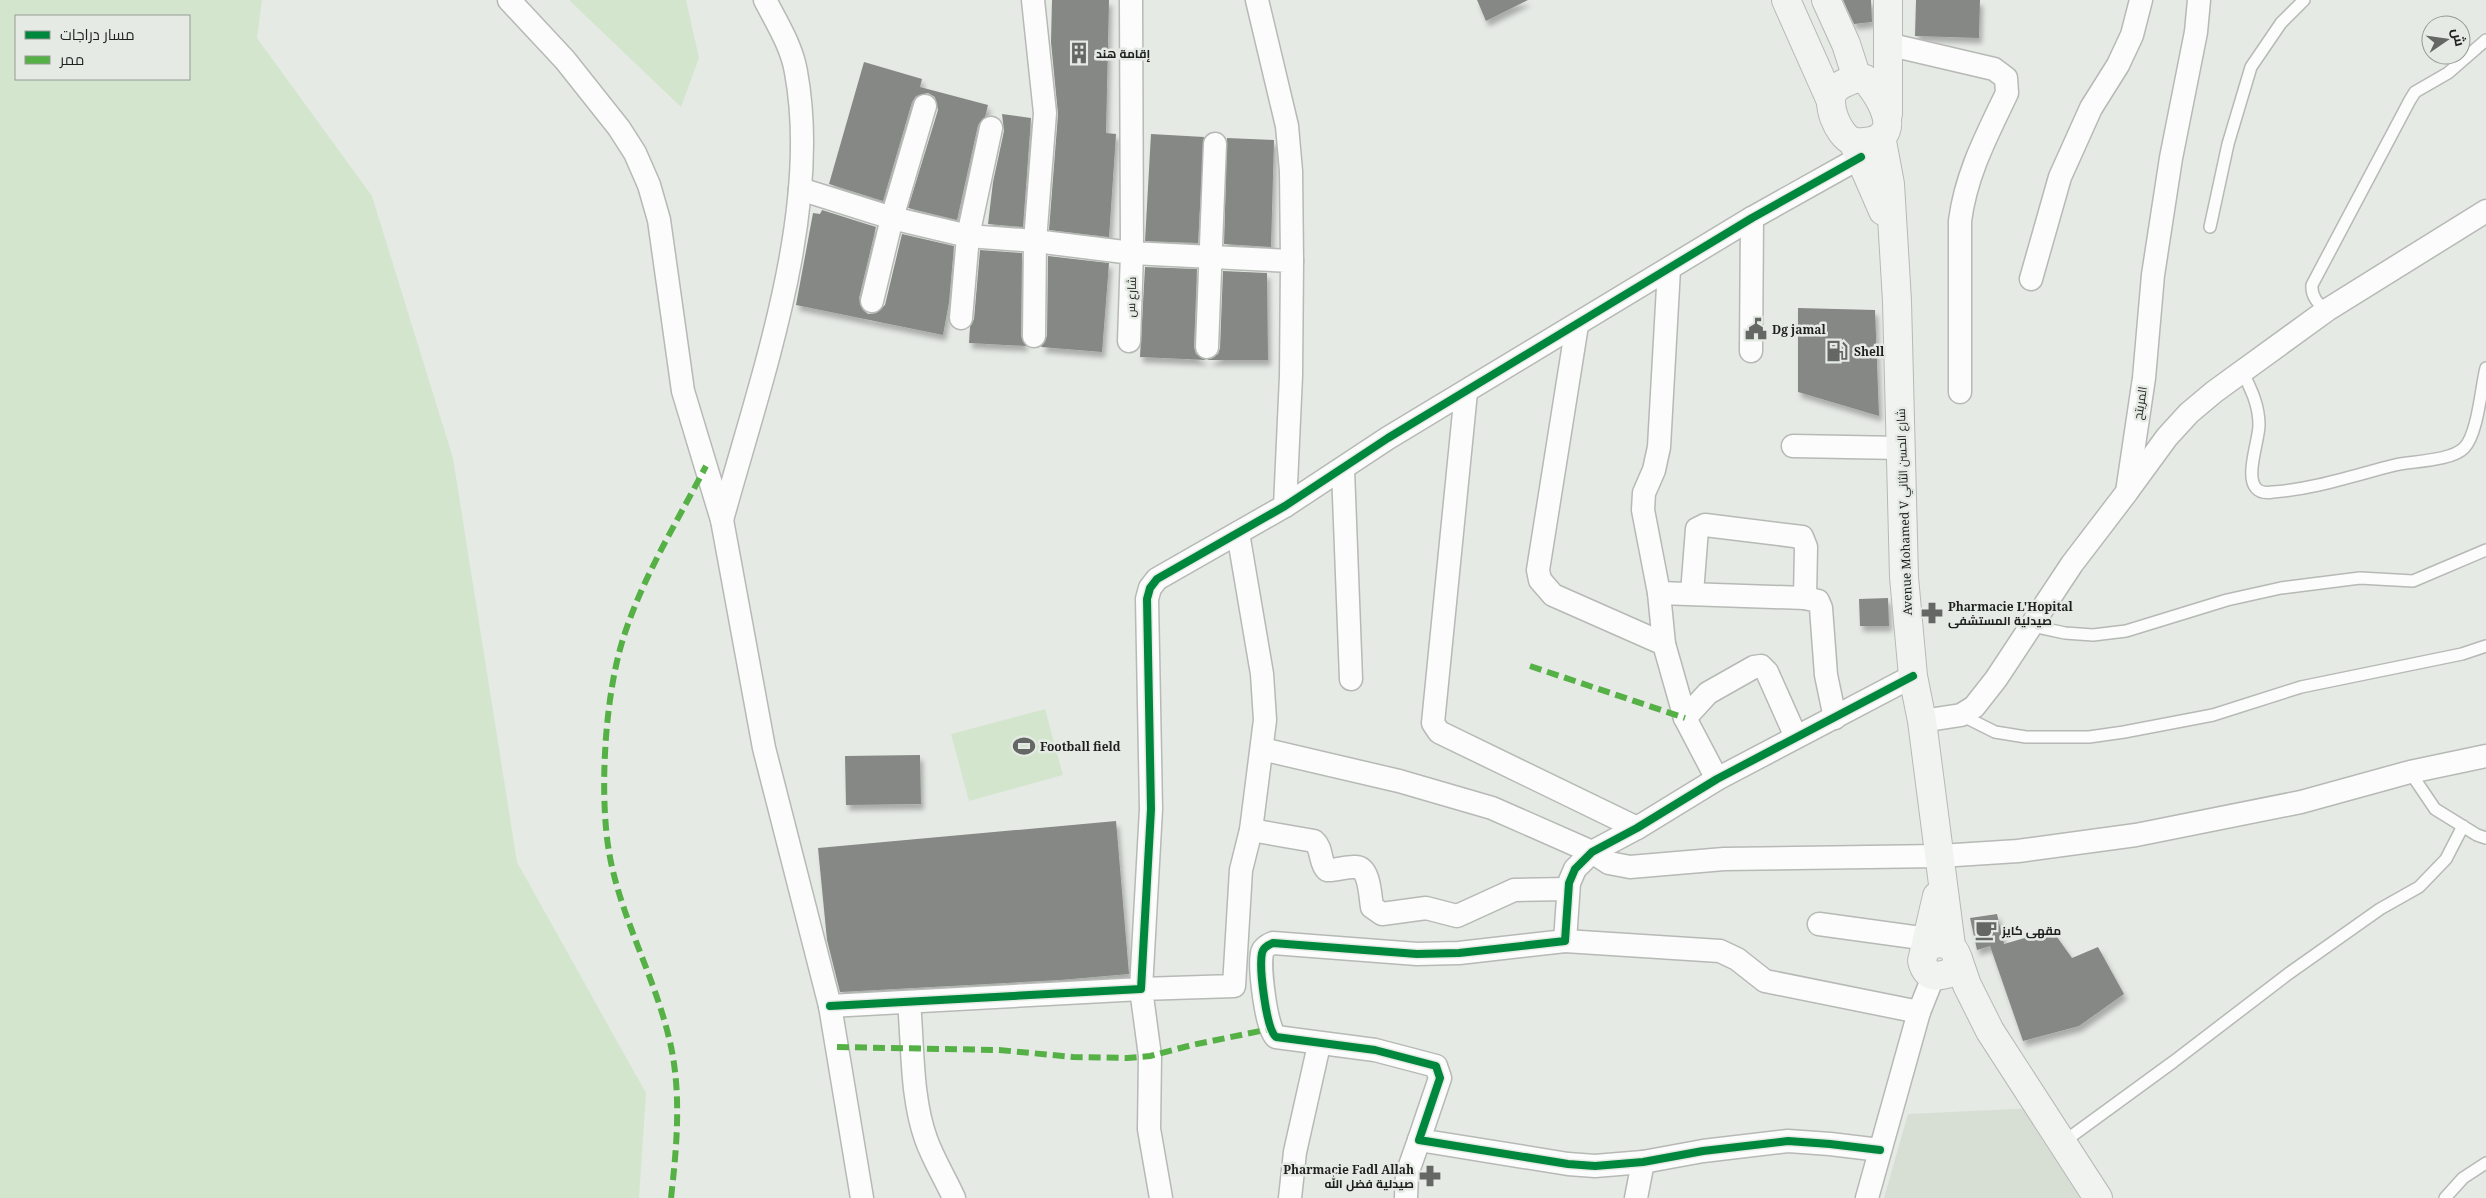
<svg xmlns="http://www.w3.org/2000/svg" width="2486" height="1198" viewBox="0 0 2486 1198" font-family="'Noto Serif',Cairo,serif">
<defs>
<filter id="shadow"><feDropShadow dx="3" dy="5.5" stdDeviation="2.5" flood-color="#0004"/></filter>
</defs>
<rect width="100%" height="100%" fill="#e6eae5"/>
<path fill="#d7dfd5" d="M2034,1108L2087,1198H1884L1908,1114Z"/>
<g fill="#d3e6cd" fill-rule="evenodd">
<path d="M0,0H262L257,38L372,196L453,458L517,862L646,1093L639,1198H0ZM189,16V79H16V16Z"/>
<path d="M569,0H686L699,58L681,107Z"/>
<path d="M1045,709L1063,775L969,801L951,734Z"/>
</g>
<g fill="#868885" filter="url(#shadow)">
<path d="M1052,0H1109L1106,133L1116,134L1109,237L1049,230L1058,114L1051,42Z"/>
<path d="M1477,0H1528L1486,21Z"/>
<path d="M1843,0H1871L1872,22L1854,24Z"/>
<path d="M1916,0H1980L1979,38L1915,36Z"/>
<path d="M864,62L922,79L920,87L988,105L985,117L978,125L957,220L908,208L938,110L935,97L928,93L916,96L912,102L883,201L829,184Z"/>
<path d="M1002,114L1031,118L1023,227L988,224L993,182L1004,131Z"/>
<path d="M1151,134L1204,137L1198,243L1145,241Z"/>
<path d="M1227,138L1274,140L1271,247L1224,244Z"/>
<path d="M822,210L876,227L859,298L863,310L868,314L876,313L885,305L902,234L954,246L949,302L943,335L796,305L813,213L820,214Z"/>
<path d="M980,250L1022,253L1021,336L1026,346L969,343L970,327L974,319Z"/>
<path d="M1048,256L1109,263L1102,352L1041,347L1047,336Z"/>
<path d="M1145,267L1197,269L1194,347L1196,354L1206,360L1140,357Z"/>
<path d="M1223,271L1267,273L1268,360H1207L1218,354L1220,348Z"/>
<path d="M1798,308L1875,310L1879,416L1798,392Z"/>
<path d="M1888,598L1889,626H1860L1859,599Z"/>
<path d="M920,755L921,804L846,805L845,756Z"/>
<path d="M1116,821L1129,974L1060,980L840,992L827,940L818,848Z"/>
<path d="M1997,914L2004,944L2052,930L2072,958L2098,947L2124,994L2079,1026L2023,1041L1990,946L1977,950L1970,918Z"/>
</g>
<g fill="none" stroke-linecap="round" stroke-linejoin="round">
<g stroke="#b6b9b5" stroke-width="14">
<g id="lane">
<path d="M2210,227L2228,144L2251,67L2281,23L2304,0"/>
<path d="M2327,310C2318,304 2311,297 2312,285L2410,100L2415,92L2448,73L2486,40"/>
<path d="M2242,371C2251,389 2259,405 2259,425C2259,440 2245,476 2256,488C2260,493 2267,493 2273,492C2315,489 2355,475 2395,465C2413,461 2451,461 2464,448C2478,434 2481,387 2486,368"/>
<path d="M2032,626L2065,633L2093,635L2126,631L2227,600L2281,588L2360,578L2413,581L2486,550"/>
<path d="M1961,715L1995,732L2026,737H2089L2124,732L2213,715L2301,687L2462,654L2486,646"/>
<path d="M2410,772L2435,809L2477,835L2486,838"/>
<path d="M2062,1143L2173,1062L2288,974L2380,909L2419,887L2446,859L2463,826"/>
<path d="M2445,1198L2463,1178L2486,1163"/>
</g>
</g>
<g stroke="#b6b9b5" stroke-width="25">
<g id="street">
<path d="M509,0L565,60L619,128L635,153L649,185L659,220L683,391L722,520L764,748L830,1006L862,1198"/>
<path d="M1033,0L1045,113L1035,241L1034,336"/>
<path d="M1131,0L1132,253L1292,261L1291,376L1285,506"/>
<path d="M1257,0L1287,126L1291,171L1292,261"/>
<path d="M1887,44L1994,69L2006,78L2007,93C1987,135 1966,174 1960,221V392"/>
<path d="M800,189L892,218L968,236L1035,241L1132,253L1129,341"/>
<path d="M2031,279L2060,177L2091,108L2118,65L2132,35L2141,0"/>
<path d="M872,301L892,218L925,106"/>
<path d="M961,318L968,236L991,128"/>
<path d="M1577,325L1538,570L1540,580L1553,595L1664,644L1685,718L1717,779"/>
<path d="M1207,347L1215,144"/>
<path d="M1751,351L1752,218"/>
<path d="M1466,392L1433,723L1439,732L1637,828"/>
<path d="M1793,446L1901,448"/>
<path d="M1343,470L1351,679"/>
<path d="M2129,489L2167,437L2189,413L2214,392L2327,310L2486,211"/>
<path d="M722,520C759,384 822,213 796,72C792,47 777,23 765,0"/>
<path d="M1659,593L1805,598L1818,601L1821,608L1826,675L1835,718"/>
<path d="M1692,593L1697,529L1705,525L1802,537L1806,547L1805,598"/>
<path d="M1664,644L1659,593L1643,510L1644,493L1654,470L1659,447L1669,269"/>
<path d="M1685,718L1708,693L1754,667L1761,666L1767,672L1796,737"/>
<path d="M1922,721L1961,715L1974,707L1996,679L2072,564L2127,492L2144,378L2153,275L2171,158L2196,32L2199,0"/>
<path d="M1262,749L1399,781L1492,808L1592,852L1609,863L1630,867L1724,859L1940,856L2018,851L2136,835L2301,802L2410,772L2486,756"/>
<path d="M1251,830L1314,841C1323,849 1319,862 1327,870C1336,871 1346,866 1356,867C1370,868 1370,896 1372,907L1382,914L1426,908L1457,916L1514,890L1568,889"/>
<path d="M1819,924L1928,939"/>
<path d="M1565,941L1720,951L1737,959L1765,981L1919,1012"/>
<path d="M909,1002C913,1047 911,1097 926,1139C933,1159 945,1178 954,1198"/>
<path d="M830,1006L1141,989L1151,809L1147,599L1150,588L1157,579L1285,506L1388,438L1752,218L1861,157"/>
<path d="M1880,1150L1830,1144L1788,1141L1703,1151L1643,1162L1595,1166L1568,1164L1419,1140L1440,1078L1436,1066L1375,1050L1276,1037C1266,1029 1259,967 1262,953C1263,948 1268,945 1273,943L1417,954L1459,953L1565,941L1569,883L1575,869L1592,852L1637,828L1717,779L1913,676"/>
<path d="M1161,1198L1149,1129L1150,1056L1141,989L1234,986L1241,870L1251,830L1265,720L1262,674L1238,533"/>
<path d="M1290,1198L1295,1152L1319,1045"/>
<path d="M1406,1198L1407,1174L1419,1140"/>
<path d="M1636,1198L1643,1162"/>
<path d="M1867,1198L1919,1012L1933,977"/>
</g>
</g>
<g stroke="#b6b9b5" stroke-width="30">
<g id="secondary">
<path d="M1786,0L1830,99"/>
<path d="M1826,0L1846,44L1857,78"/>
<path d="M1888,0V114"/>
<path d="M1857,78L1865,79C1877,92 1905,134 1871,141C1865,142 1857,143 1852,141C1838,135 1825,103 1834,91C1839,84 1850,81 1857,78Z"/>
<path d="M1881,136L1890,184L1897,301L1904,577L1913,676L1922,721L1951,946"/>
<path d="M1853,142L1883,211"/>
<path d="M1926,948C1940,939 1953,943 1958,959L1953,972C1938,977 1927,980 1922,961L1937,896"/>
<path d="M1958,959L1967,985L1990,1031L2098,1198"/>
</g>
</g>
<use href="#lane" stroke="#fbfcfb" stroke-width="11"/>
<use href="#street" stroke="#fbfcfb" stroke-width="22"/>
<use href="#secondary" stroke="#f1f3f1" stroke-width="28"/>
<g stroke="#55b145" stroke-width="6" stroke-dasharray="12 6" stroke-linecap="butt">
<path d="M1530,666L1685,718"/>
<path d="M837,1047L999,1050L1073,1057L1127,1058L1150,1056L1192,1045L1270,1029"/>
<path d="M671,1198C677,1145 682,1090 669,1038C654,975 620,916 609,852C599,792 605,696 623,639C642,578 677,522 706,466"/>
</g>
<g stroke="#e5ebe4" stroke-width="11">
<g id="cycleway">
<path d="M830,1006L1141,989L1151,809L1147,599L1150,588L1157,579L1285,506L1388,438L1752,218L1861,157"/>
<path d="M1880,1150L1830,1144L1788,1141L1703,1151L1643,1162L1595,1166L1568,1164L1419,1140L1440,1078L1436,1066L1375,1050L1276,1037C1266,1029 1259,967 1262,953C1263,948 1268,945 1273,943L1417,954L1459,953L1565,941L1569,883L1575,869L1592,852L1637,828L1717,779L1913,676"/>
</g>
</g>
<use href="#cycleway" stroke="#00873e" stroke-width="8"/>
</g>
<defs>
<g id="building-bare" transform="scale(1.725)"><path d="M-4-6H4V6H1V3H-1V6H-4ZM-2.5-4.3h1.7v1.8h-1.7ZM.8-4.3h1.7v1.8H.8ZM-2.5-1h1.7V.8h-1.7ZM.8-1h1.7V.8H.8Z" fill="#646764" stroke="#e5ebe4" stroke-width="2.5" paint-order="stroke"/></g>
<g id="civic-bare" transform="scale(1.725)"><path d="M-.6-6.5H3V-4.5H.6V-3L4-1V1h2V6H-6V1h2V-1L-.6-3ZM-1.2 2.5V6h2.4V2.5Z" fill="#646764" stroke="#e5ebe4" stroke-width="2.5" paint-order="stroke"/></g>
<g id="fuel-bare" transform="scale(1.725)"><path d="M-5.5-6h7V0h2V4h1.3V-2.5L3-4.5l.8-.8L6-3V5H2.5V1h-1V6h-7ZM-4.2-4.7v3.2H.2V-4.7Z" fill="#646764" stroke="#e5ebe4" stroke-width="2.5" paint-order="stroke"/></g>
<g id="pharmacy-bare" transform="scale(1.725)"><path d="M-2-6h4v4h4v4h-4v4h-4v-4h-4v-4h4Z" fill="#646764" stroke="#e5ebe4" stroke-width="2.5" paint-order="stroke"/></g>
<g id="stadium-bare" transform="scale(1.725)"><path d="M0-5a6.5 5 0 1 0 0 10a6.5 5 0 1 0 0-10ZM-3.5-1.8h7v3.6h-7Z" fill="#646764" stroke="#e5ebe4" stroke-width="2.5" paint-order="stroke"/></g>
<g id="cafe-bare" transform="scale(1.725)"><path d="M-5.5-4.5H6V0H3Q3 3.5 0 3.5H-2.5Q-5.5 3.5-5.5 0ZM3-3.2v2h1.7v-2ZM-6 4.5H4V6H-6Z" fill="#646764" stroke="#e5ebe4" stroke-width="2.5" paint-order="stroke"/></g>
</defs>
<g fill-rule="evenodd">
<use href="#building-bare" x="1079" y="53"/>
<use href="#civic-bare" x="1756" y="329"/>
<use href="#fuel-bare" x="1837" y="351"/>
<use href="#pharmacy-bare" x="1932" y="613"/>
<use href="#stadium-bare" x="1024" y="746"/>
<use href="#cafe-bare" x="1986" y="930"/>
<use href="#pharmacy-bare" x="1430" y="1176"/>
</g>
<g text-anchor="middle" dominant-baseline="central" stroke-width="5" stroke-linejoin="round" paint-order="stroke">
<g font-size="12" font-weight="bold" fill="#1e201e" stroke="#e5ebe4" text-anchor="start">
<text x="1096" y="53">إقامة هند</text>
<text x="1772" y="329">Dg jamal</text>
<text x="1854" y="351">Shell</text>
<text x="1948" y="606">Pharmacie L'Hopital<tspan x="1948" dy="14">صيدلية المستشفى</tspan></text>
<text x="1040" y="746">Football field</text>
<text x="2002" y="930">مقهى كايز</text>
<text x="1414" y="1169" text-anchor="end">Pharmacie Fadl Allah<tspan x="1414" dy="14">صيدلية فضل الله</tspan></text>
</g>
<g font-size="12" fill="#1e201e" stroke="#e5ebe4">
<text transform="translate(1131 297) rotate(-88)">شارع س</text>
<text transform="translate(2140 403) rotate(-81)">المريتح</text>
<text transform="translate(1904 512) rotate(-92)">Avenue Mohamed V شارع الحسن الثاني</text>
</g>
</g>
<rect x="15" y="15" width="175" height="65" fill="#e5ebe4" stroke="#959a95"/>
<rect x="25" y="31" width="25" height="8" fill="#00873e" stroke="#959a95"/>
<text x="60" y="40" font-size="15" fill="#1e201e">مسار دراجات</text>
<rect x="25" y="56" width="25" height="8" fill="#55b145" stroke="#959a95"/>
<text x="60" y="65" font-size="15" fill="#1e201e">ممر</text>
<g transform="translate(2446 40) rotate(77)"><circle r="24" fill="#e5ebe4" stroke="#959a95"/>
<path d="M0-4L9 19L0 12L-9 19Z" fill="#646764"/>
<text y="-8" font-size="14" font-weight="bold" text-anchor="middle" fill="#1e201e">ش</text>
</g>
</svg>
